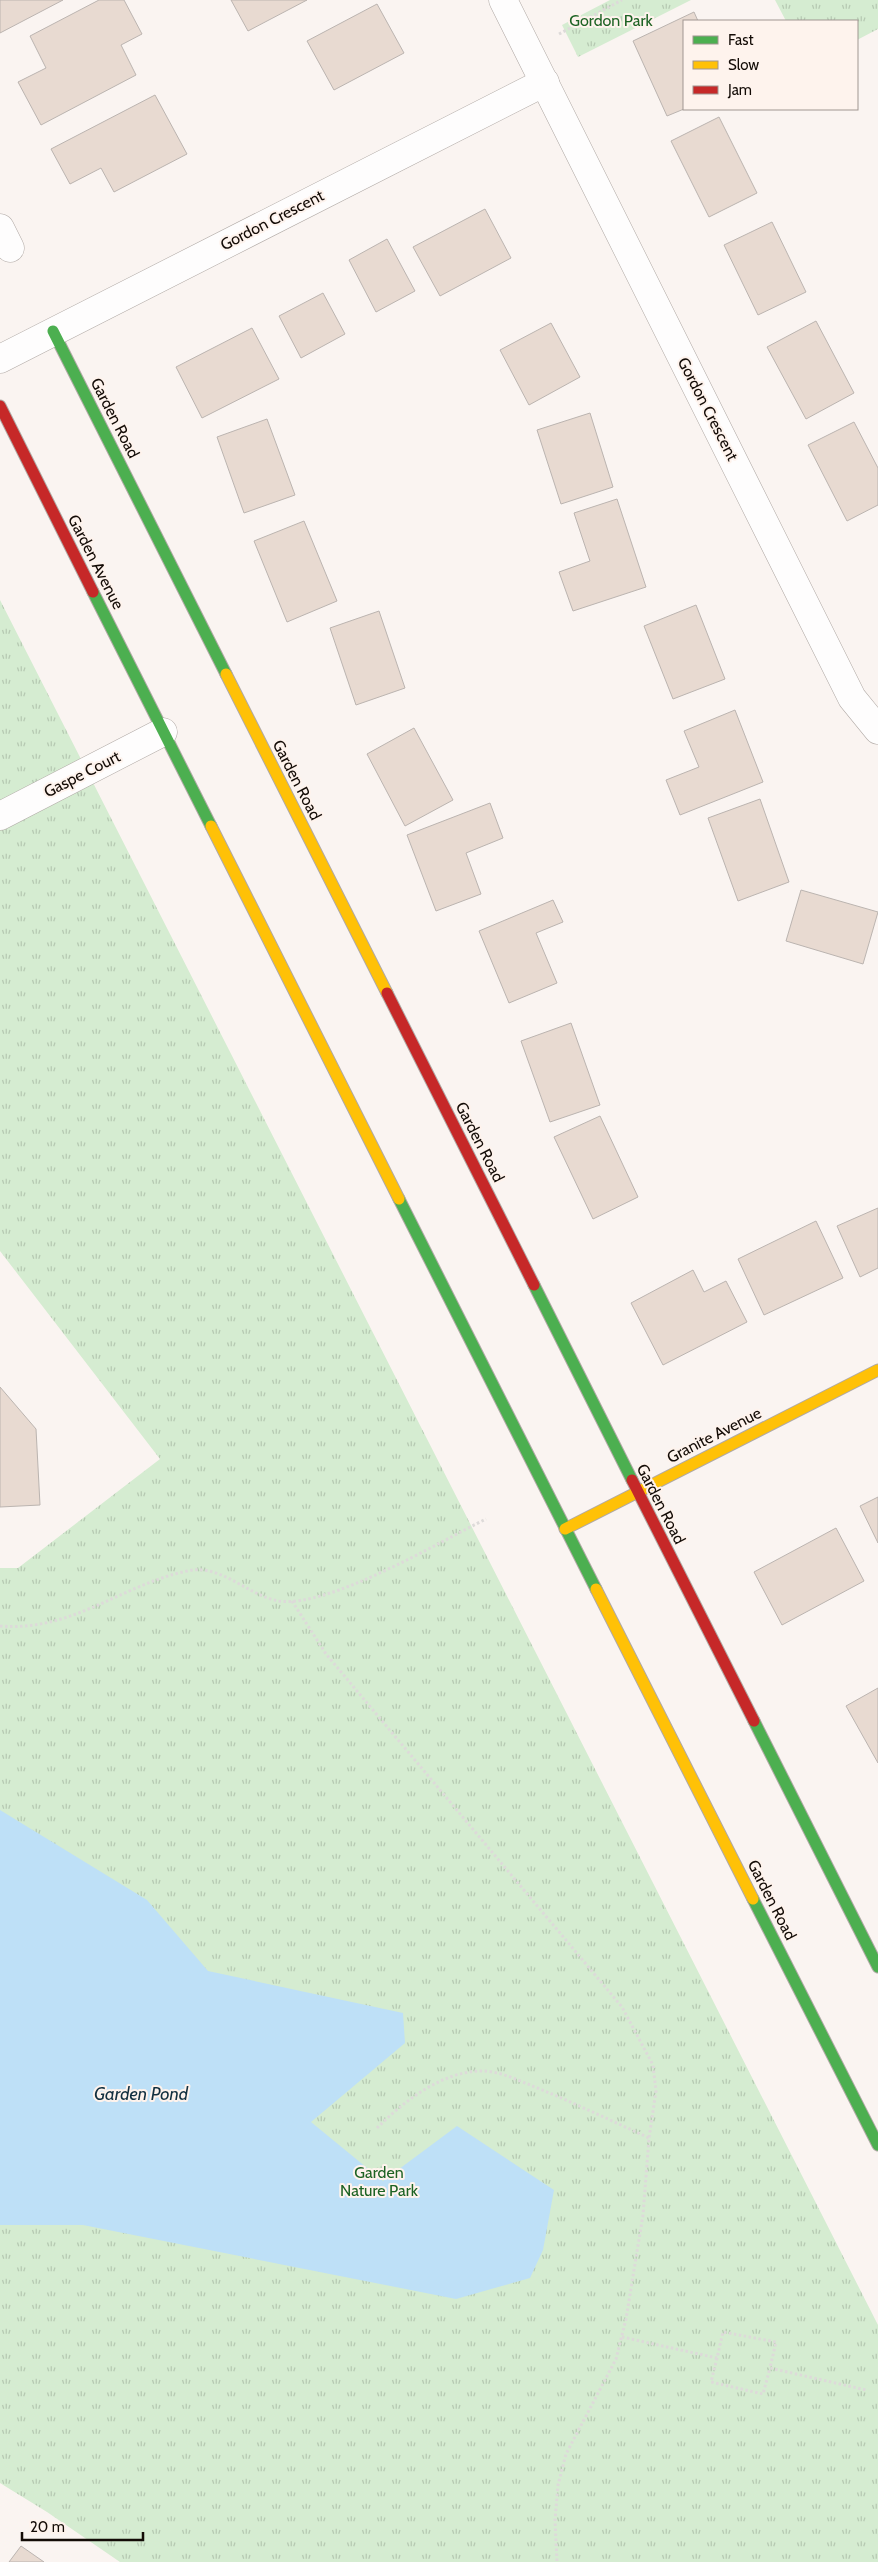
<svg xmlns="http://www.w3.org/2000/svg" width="878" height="2562" viewBox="0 0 878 2562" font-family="Cabin,sans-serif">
<defs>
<pattern id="park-tufts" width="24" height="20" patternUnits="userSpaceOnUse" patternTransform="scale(1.25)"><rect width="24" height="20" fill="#d5ecd1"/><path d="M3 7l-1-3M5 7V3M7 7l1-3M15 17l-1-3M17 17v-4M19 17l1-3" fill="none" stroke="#b6c9b2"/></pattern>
</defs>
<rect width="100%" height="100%" fill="#faf4f1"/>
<g fill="url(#park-tufts)">
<path d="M610,0H691L578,57L562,25Z"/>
<path d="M775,0H878V29L857,40V21H786Z"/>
<path d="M0,600L878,2325V2562H120L47,2512L0,2483V1568H18L160,1459L0,1251Z"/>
</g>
<path fill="#bee0f7" d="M0,1810L147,1900L208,1971L403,2013L405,2043L311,2122L383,2181L457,2126L554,2190L543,2250L530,2278L456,2299L83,2225H0Z"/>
<g fill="#e8dad1" stroke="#bbb4b0">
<path d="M0,0H63L0,33Z"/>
<path d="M99,0H124L142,34L121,45L136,75L41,125L18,82L46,68L30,36Z"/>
<path d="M231,0H307L248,31Z"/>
<path d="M377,4L404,53L334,90L307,41Z"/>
<path d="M694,12L698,21H684V109L667,116L633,41Z"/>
<path d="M155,95L187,154L114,192L101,168L70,184L51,149Z"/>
<path d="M719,117L757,193L709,217L671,141Z"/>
<path d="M485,209L511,258L440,296L413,247Z"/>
<path d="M772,222L806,292L758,315L724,245Z"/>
<path d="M387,239L415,291L376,312L349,260Z"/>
<path d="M323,293L345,334L301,358L279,316Z"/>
<path d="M816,321L854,393L806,419L767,347Z"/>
<path d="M551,323L580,377L529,405L500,350Z"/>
<path d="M252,328L279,379L202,418L176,367Z"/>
<path d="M590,413L613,487L561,504L537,430Z"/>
<path d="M267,419L295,495L244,513L217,437Z"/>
<path d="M854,422L878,468V505L847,521L808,445Z"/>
<path d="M617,499L646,587L573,611L559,572L590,561L574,513Z"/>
<path d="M304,521L337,601L287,622L254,541Z"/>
<path d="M696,605L725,679L673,699L644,626Z"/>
<path d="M379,611L405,688L356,705L330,628Z"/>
<path d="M735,710L763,782L680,815L666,780L699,767L684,731Z"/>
<path d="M414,728L453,800L405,826L367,754Z"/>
<path d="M760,799L789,882L738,901L708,818Z"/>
<path d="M490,803L503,838L466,853L481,894L436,911L407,835Z"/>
<path d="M801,890L878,912L863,964L786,941Z"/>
<path d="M553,900L563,922L536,933L557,983L509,1003L479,931Z"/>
<path d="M571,1023L600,1105L550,1122L521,1041Z"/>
<path d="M600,1116L638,1197L593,1219L554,1137Z"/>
<path d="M878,1208V1268L860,1277L837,1226Z"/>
<path d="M816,1221L843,1278L764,1315L738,1259Z"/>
<path d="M693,1270L704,1292L726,1281L747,1322L663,1365L631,1303Z"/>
<path d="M0,1387L36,1429L40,1505L0,1507Z"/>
<path d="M878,1497V1543L860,1506Z"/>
<path d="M836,1528L864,1581L782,1625L754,1572Z"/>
<path d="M878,1688V1763L846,1706Z"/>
<path d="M21,2546L44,2562H9Z"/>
</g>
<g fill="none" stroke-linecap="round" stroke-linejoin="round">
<g stroke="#b0a9a5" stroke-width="29">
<g id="street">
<path d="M503,0L852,698L878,730"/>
<path d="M0,228L10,248"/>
<path d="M0,359L545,82"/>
<path d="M0,816L163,732"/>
</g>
</g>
<g stroke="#b0a9a5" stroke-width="13">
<g id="fast">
<path d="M53,331L226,674"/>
<path d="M93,592L211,826"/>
<path d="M399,1199L596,1589"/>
<path d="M534,1285L632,1480"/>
<path d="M754,1721L878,1967"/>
<path d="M753,1899L878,2145"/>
</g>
</g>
<g stroke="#b0a9a5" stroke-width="13">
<g id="slow">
<path d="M226,674L387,993"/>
<path d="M211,826L399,1199"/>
<path d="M565,1529L878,1370"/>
<path d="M596,1589L753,1899"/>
</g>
</g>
<g stroke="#b0a9a5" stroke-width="13">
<g id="jam">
<path d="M0,406L93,592"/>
<path d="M387,993L534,1285"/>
<path d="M632,1480L754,1721"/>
</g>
</g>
<g stroke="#dddad9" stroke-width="3" stroke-dasharray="2.5 2.5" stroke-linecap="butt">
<path d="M559,34L622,0"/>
<path d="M292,1601L326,1654L622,2007L653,2065L656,2091L649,2138L643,2215L626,2319L616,2359L566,2454L558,2485L555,2520L557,2562"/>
<path d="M0,1626C72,1632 121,1585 187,1571C221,1563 248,1596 279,1601C329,1608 439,1542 486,1519"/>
<path d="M377,2128C403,2102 442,2071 482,2071C498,2071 516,2079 530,2085C570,2101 610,2120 649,2138"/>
<path d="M622,2337L717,2358L723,2332L776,2342L770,2368L866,2390"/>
<path d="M717,2358L711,2382L763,2394L770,2368"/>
</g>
<use href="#street" stroke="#fefdfd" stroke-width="28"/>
<use href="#fast" stroke="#4caf50" stroke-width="11"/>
<use href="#slow" stroke="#ffc107" stroke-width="11"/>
<use href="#jam" stroke="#c62828" stroke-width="11"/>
</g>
<g text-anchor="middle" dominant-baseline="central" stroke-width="4" stroke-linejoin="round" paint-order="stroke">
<g font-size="16" fill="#1d6324" stroke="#fef3ed">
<text x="611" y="20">Gordon Park</text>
<text x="379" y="2172">Garden<tspan x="379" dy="18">Nature Park</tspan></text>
</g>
<g font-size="16" fill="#130b06" stroke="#fef3ed">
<text transform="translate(272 220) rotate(-27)">Gordon Crescent</text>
<text transform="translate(708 409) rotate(63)">Gordon Crescent</text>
<text transform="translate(115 418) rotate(63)">Garden Road</text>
<text transform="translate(96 562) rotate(63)">Garden Avenue</text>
<text transform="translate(82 774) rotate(-27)">Gaspe Court</text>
<text transform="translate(297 780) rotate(63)">Garden Road</text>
<text transform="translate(480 1142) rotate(63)">Garden Road</text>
<text transform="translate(714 1435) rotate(-27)">Granite Avenue</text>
<text transform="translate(661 1504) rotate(63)">Garden Road</text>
<text transform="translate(772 1900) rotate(63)">Garden Road</text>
</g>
<g font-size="18" font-style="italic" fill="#112f40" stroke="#fef3ed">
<text x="141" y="2094">Garden Pond</text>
</g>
</g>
<rect x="683" y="20" width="175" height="90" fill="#fef3ed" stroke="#a09691"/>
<rect x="693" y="36" width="25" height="8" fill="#4caf50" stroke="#a09691"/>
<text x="728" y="45" font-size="15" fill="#130b06">Fast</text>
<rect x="693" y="61" width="25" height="8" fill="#ffc107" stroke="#a09691"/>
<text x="728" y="70" font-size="15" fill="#130b06">Slow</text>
<rect x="693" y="86" width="25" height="8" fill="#c62828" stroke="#a09691"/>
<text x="728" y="95" font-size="15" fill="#130b06">Jam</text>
<path d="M22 2532v8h121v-8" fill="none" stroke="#130b06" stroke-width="2.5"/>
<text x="30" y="2532" font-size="15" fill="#130b06" stroke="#fef3ed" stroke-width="4" paint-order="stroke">20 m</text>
</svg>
